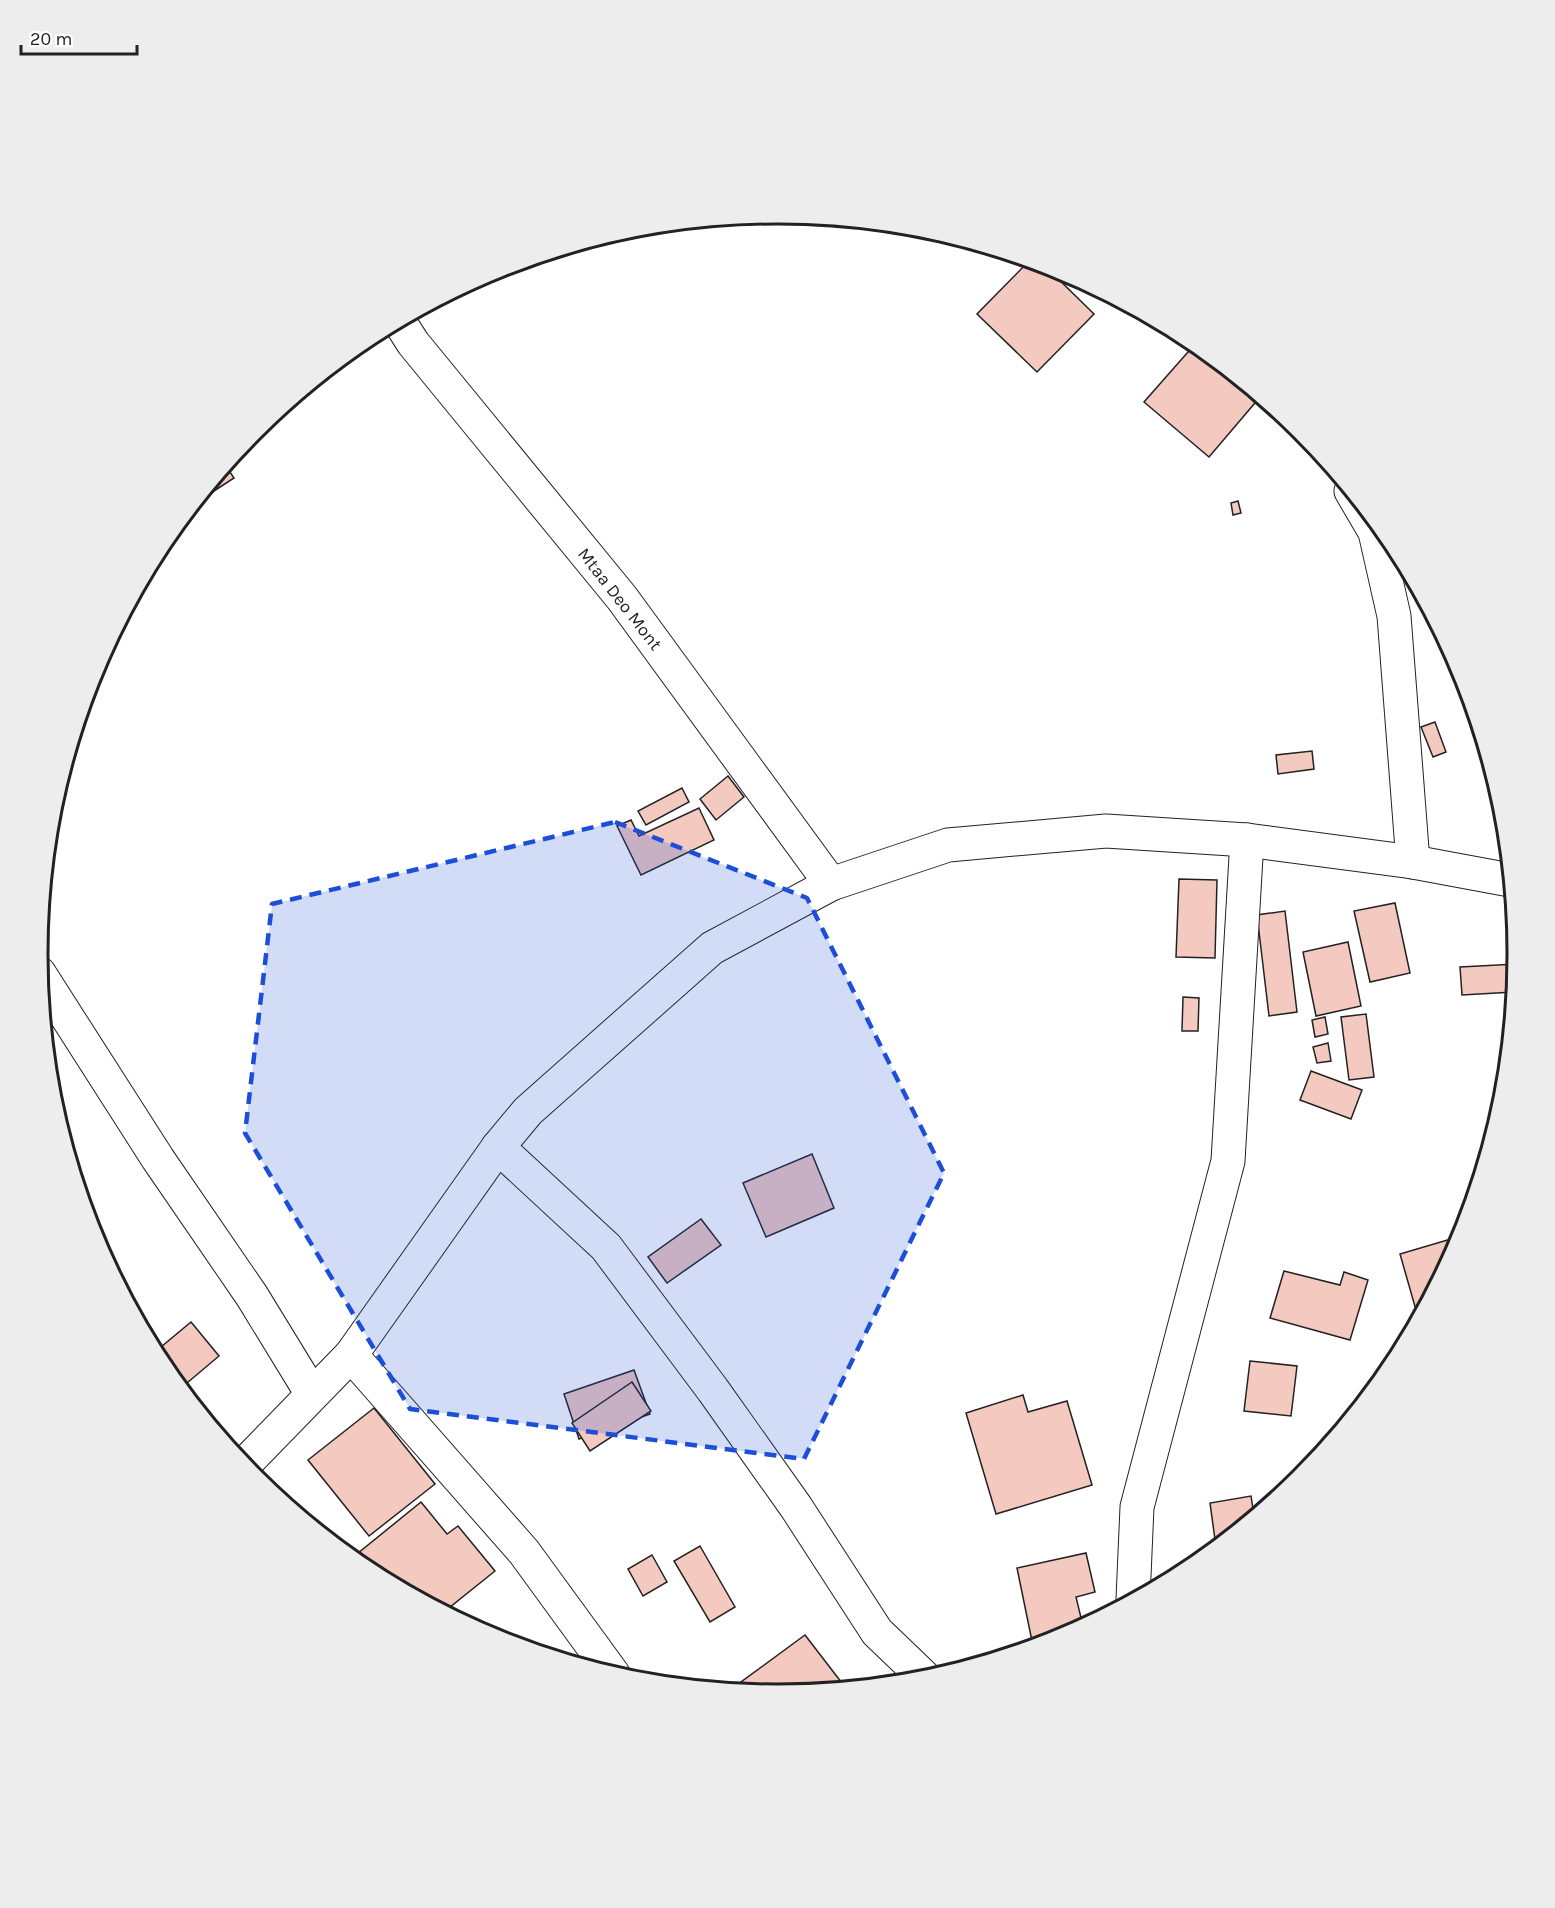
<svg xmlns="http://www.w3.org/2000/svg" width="1555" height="1908" viewBox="0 0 1555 1908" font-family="Karla,sans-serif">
<rect width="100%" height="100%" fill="#fff"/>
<g fill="#f3c9c0" stroke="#222" stroke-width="1.5">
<path d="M1029,261L1045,266L1094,314L1037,372L977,314Z"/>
<path d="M1195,344L1260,397L1209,457L1144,402Z"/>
<path d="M226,466L234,478L194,504Z"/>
<path d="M1238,501L1241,513L1233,515L1231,503Z"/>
<path d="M1435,722L1446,752L1433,757L1421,727Z"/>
<path d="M1312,751L1314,769L1278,774L1276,755Z"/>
<path d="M728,776L744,797L716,820L700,799Z"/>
<path d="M682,788L689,802L646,825L638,811Z"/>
<path d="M699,808L714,840L641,875L617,826L631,820L639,836Z"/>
<path d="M1179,879L1217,880L1215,958L1176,957Z"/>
<path d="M1395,903L1410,973L1370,982L1354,911Z"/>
<path d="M1285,911L1297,1012L1269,1016L1257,915Z"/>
<path d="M1348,942L1361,1006L1316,1016L1303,952Z"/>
<path d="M1517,964L1514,992L1462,995L1460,967Z"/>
<path d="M1183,997L1199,998L1198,1031H1182Z"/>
<path d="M1366,1014L1374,1077L1349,1080L1341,1017Z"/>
<path d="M1325,1017L1328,1034L1315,1037L1312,1020Z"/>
<path d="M1328,1043L1331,1061L1317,1063L1313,1047Z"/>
<path d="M1311,1071L1362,1090L1351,1119L1300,1100Z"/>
<path d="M812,1154L834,1208L766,1237L743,1183Z"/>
<path d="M701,1219L721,1245L667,1283L648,1257Z"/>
<path d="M1461,1236V1238L1418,1317L1400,1254Z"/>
<path d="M1284,1271L1340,1285L1344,1272L1368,1280L1350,1340L1270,1318Z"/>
<path d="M191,1322L219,1356L181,1388L162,1365L155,1352Z"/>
<path d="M1250,1361L1297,1366L1291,1416L1244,1411Z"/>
<path d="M634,1370L650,1414L579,1439L564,1394Z"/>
<path d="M632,1382L651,1411L590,1451L572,1423Z"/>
<path d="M1023,1395L1028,1412L1067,1401L1092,1485L996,1514L966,1413Z"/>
<path d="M374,1408L435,1484L369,1536L308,1460Z"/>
<path d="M1251,1496L1254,1515L1216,1547L1210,1503Z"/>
<path d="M421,1502L447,1534L458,1526L495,1571L445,1611L366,1569L352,1558Z"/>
<path d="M700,1546L735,1607L710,1622L674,1561Z"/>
<path d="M1086,1553L1095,1592L1076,1597L1083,1626L1060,1638L1033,1646L1017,1568Z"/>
<path d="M652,1555L667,1582L643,1596L628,1569Z"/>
<path d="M805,1635L845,1687L777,1694L748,1691L741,1682Z"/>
</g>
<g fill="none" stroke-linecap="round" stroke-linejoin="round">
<g stroke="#222" stroke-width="35">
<g id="minor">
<path d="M399,321L413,343L622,598L831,884"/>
<path d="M1351,491L1375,532L1394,616L1413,862"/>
<path d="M39,973L158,1159L252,1296L312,1394"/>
<path d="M498,1147L606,1247L713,1390L796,1507L877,1632L926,1679"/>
<path d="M351,1355L524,1552L613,1674"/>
<path d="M244,1465L351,1355L498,1147L528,1111L712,948L831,884L948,845L1106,831L1247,840L1413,862L1510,880"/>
<path d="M1133,1599L1137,1507L1228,1161L1247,840"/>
</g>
</g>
<use href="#minor" stroke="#fff" stroke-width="33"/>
</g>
<path fill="#1d4ed8" fill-opacity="0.2" stroke="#1d4ed8" stroke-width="4.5" stroke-dasharray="12 8" stroke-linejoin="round" d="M615,822L807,898L944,1173L804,1459L410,1409L245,1133L272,904Z"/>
<g text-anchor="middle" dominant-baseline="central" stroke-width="4.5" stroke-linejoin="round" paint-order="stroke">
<g font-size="18" fill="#222" stroke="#fff">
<text transform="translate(620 599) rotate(52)">Mtaa Deo Mont</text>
</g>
</g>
<path d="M0 0H1555V1908H0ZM777 224H778A729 729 0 0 1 1507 953V955A729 729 0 0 1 778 1684H777A729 729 0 0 1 48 955V953A729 729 0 0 1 777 224Z" fill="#ededed" fill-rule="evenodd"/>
<path fill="none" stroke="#222" stroke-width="3" d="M777 224H778A729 729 0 0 1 1507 953V955A729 729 0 0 1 778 1684H777A729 729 0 0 1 48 955V953A729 729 0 0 1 777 224Z"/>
<path d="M21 45v9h116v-9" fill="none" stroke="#222222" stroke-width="3"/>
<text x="30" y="45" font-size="18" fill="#222222" stroke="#ffffff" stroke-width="4.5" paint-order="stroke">20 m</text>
</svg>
